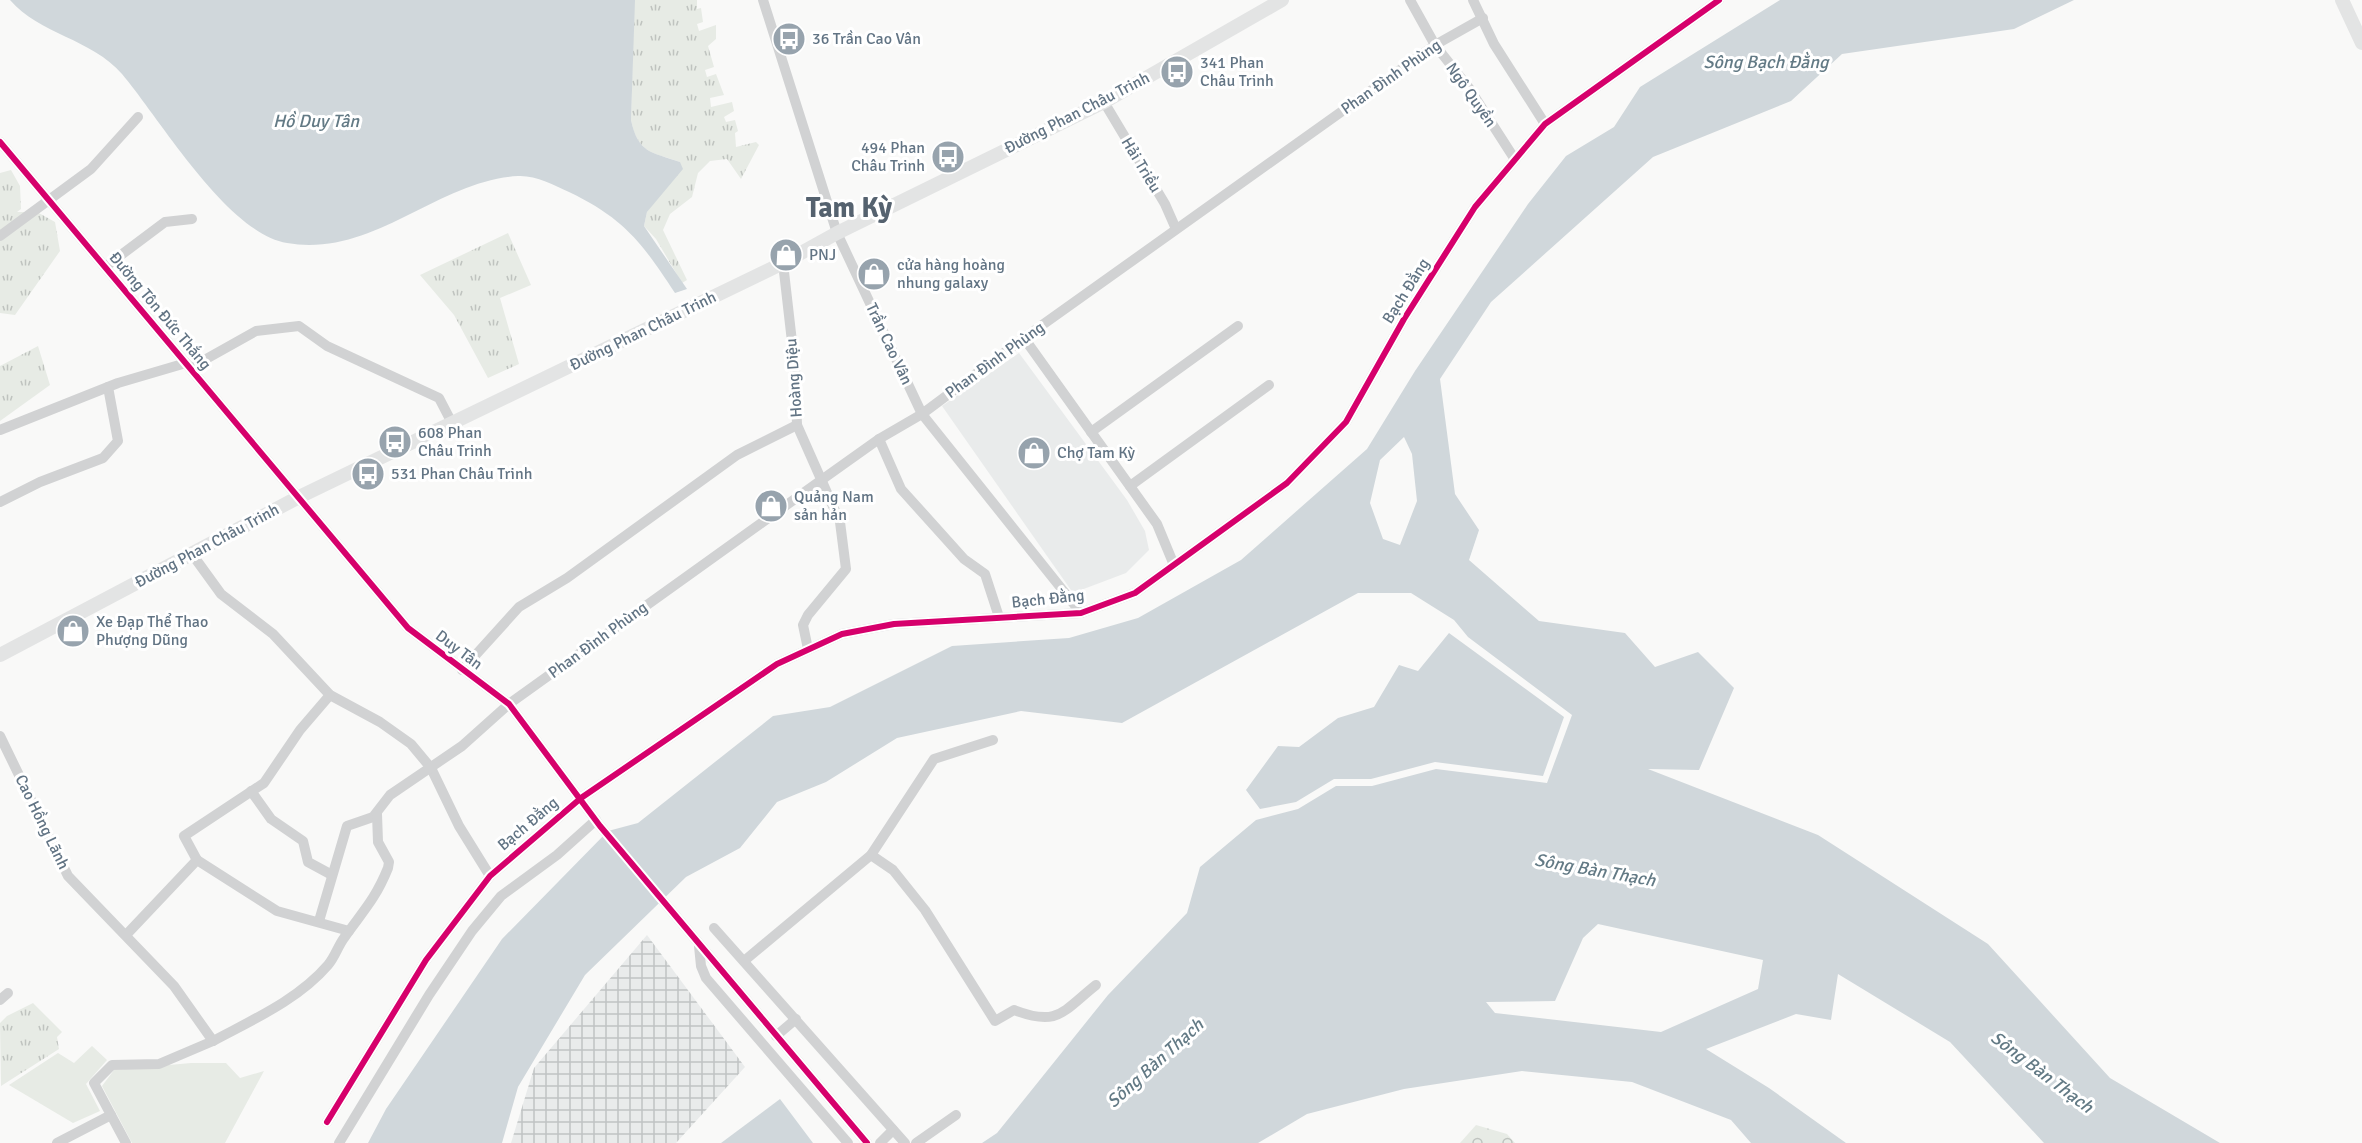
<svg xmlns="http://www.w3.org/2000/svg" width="2362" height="1143" viewBox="0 0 2362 1143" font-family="Signika,sans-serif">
<defs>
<pattern id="industrial-grid" width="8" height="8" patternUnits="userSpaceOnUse" patternTransform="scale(1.5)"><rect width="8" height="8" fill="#e9ebeb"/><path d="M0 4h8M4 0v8" fill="none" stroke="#c0c3c4"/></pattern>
<pattern id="grass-tufts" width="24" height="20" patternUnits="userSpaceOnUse" patternTransform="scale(1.5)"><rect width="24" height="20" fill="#e7ebe5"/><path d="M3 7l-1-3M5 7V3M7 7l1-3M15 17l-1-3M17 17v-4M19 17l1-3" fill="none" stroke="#bfc3bf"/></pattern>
<pattern id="forest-crowns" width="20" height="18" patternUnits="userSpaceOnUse" patternTransform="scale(1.5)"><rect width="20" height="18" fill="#e7ebe5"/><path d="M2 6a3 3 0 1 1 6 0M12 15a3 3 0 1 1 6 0" fill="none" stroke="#bfc3bf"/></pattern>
</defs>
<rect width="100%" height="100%" fill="#f9f9f8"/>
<path fill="#e9ebeb" d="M1019,353L1127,500L1145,531L1149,550L1126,573L1073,593L942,406Z"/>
<path fill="url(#industrial-grid)" d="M647,935L745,1067L676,1143H511L534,1068Z"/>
<g fill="url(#grass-tufts)">
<path d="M634,0H697V9L701,8L703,22L697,24L699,31L716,25V39L708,46L714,67L705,70L707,77L716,74L724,95L710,98L711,107L732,102L734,111L724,117L726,122L735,120L738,131L735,133L736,147L756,142L759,145L741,179L727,159L710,161L698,173L692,197L670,214L663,230L687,280L682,283L656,239L644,226L647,212L680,162C652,152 638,154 631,120Z"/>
<path d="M11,170L20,186L21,209L17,212H37L55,222L60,251L15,315L0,313V173Z"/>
<path d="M508,233L531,285L500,298L519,364L488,378L454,315L420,275Z"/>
<path d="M38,346L50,385L0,421V366Z"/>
<path d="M33,1003L62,1032L57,1037L59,1049L1,1086L0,1023L7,1016Z"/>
</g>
<path fill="url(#forest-crowns)" d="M1476,1125L1507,1134L1515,1143H1460Z"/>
<g fill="#e7ebe5">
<path d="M92,1046L107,1060L86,1084L100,1111L73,1123L9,1085L58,1053L74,1063Z"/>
<path d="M191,1063H226L240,1078L264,1071L225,1143H132L102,1086L114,1070Z"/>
</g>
<g fill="#d0d7db" fill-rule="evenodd">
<path d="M10,0H635L631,120C638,153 651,152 680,162L683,169L647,212L644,226L687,289L675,293C642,243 625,219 569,192C554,185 535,175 518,176C438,180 373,258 287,243C227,233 160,119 122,74C92,39 39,34 10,0Z"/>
<path d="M1780,0H2074L2014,29L1842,54L1791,101L1653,157L1491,302L1440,379L1455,494L1479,530L1469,560L1539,621L1625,633L1655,667L1698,652L1734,688L1699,770L1648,769L1818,835L1988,944L2110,1078L2220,1143H2044L1950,1042L1838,974L1831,1020L1796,1014L1706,1049L1769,1088L1846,1143H1751L1731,1120L1632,1082L1522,1071L1404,1089L1307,1114L1258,1143H982L997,1133L1108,995L1187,913L1200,867L1256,820L1298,809L1336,786H1372L1436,769L1547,783L1572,715L1468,637L1454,620L1411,593H1358L1122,723L1021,711L897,738L826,782L777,802L740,848L686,877L585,975L518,1087L502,1143H368L386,1109L502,939L608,831L638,823L773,716L830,707L952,646L1069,638L1138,618L1241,560L1367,449L1415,371L1528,204L1566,156L1614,127L1640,87ZM1404,437L1412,454L1417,501L1400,545L1383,539L1370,503L1380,460ZM1598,924L1763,960L1758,989L1661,1032L1495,1013L1486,1002L1555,1001L1583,938Z"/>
<path d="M1449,633L1564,717L1543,776L1435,762L1371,779H1334L1296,802L1260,809L1246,790L1278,746L1299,747L1338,718L1374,707L1399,665L1418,671Z"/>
<path d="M780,1099L813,1143H721Z"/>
</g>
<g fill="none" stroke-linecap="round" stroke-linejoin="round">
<g stroke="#d1d2d3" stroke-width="10">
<path d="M763,0L837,233L922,414L1081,613"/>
<path d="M1410,0L1435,45L1469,88L1514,158"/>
<path d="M1473,0L1494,44L1545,124"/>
<path d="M1104,102L1165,204L1176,229"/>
<path d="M0,142L408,628L509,704L600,826L867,1143"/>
<path d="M0,236L91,169L138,117"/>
<path d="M783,263L795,368L797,425L840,522L846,569L808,615L803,625L808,649"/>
<path d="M105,267L165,222L192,219"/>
<path d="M1024,338L1157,524L1174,565"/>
<path d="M190,368L256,331L299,326L327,346L439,398L452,423"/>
<path d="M0,430L118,383L186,363"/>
<path d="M1091,432L1238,326"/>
<path d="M879,439L901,489L964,559L985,574L999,617"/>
<path d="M1130,486L1269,385"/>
<path d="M0,502L40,482L103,458L118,441L108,387"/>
<path d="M192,554L221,594L273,634L330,695L380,722L411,744L431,768L459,826L490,876"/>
<path d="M462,670L519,607L567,578L737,455L797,425"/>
<path d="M0,736L68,876L174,986L213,1041L159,1064L112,1065L94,1083L111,1115L57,1143"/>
<path d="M251,791L271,819L303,841L308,862L332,875"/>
<path d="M871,855L893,870L925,910L995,1021L1014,1010C1058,1027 1062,1012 1096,985"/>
<path d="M197,860L184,836L264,783L300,730L330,695"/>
<path d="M319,921L347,826L373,817L390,795L462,746L509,704L820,481L879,439L922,414L1024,338L1435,45L1483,18"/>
<path d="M714,928L905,1143"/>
<path d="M126,935L197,860L277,911L349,931"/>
<path d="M699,946L701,966L706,978L848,1143"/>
<path d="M744,961L871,855L934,759L993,740"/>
<path d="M0,1000L8,993"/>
<path d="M776,1036L796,1019"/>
<path d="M213,1041C252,1020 298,1000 328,965C335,957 338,946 344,938C363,911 375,900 388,868L389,862L378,842L377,814"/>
<path d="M111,1115L126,1143"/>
<path d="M327,1122L426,960L490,876L581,798L777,664L842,634L894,624L1081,613L1135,593L1287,483L1346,422L1404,319L1475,207L1545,124L1719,0"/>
<path d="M339,1143L429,995L472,931L501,896L557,855L596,820"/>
<path d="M880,1143L893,1130"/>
<path d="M916,1143L956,1115"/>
</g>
<g stroke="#e3e4e4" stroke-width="14">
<path d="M2342,0L2362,43"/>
<path d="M0,655L299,497L783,263L837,233L1104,102L1282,0"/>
</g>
<g stroke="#fff" stroke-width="10">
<g id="cycleway">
<path d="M0,142L408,628L509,704L600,826L867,1143"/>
<path d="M327,1122L426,960L490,876L581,798L777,664L842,634L894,624L1081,613L1135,593L1287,483L1346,422L1404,319L1475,207L1545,124L1719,0"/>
</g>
</g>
<use href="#cycleway" stroke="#d6006c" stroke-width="6"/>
</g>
<defs>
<g id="bus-disc" transform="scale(1.725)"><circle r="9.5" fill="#97a3ad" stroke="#fff"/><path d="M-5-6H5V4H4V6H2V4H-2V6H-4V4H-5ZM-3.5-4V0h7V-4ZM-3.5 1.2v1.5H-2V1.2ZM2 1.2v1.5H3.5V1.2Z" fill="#fff"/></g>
<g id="shop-disc" transform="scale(1.725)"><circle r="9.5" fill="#97a3ad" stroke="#fff"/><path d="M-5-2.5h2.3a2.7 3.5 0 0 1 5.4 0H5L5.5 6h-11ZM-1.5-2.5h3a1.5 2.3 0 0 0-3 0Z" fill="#fff"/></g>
</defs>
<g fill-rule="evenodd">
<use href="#bus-disc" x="789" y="39"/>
<use href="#bus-disc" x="1177" y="72"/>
<use href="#bus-disc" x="948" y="157"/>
<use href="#shop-disc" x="786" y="255"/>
<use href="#shop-disc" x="874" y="274"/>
<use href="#bus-disc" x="395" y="442"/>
<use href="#shop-disc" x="1034" y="453"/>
<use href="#bus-disc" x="368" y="474"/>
<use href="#shop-disc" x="771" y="506"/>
<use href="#shop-disc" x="73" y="631"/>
</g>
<g text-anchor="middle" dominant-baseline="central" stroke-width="6" stroke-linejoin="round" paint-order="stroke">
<g font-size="16" fill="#627484" stroke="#fff" text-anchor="start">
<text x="812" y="39">36 Trần Cao Vân</text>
<text x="1200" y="63">341 Phan<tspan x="1200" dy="18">Châu Trinh</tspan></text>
<text x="925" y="148" text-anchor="end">494 Phan<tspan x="925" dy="18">Châu Trinh</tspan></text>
<text x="809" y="255">PNJ</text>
<text x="897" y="265">cửa hàng hoàng<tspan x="897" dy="18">nhung galaxy</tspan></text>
<text x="418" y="433">608 Phan<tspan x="418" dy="18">Châu Trinh</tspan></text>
<text x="1057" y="453">Chợ Tam Kỳ</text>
<text x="391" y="474">531 Phan Châu Trinh</text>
<text x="794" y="497">Quảng Nam<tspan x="794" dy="18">sản hản</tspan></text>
<text x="96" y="622">Xe Đạp Thể Thao<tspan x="96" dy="18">Phượng Dũng</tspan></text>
</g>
<g font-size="16" fill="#627484" stroke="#fff">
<text transform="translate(1391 77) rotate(-35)">Phan Đình Phùng</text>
<text transform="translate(1471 95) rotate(55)">Ngô Quyền</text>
<text transform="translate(1077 113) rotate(-27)">Đường Phan Châu Trinh</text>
<text transform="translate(1141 165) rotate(59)">Hải Triều</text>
<text transform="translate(1406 291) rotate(-58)">Bạch Đằng</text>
<text transform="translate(160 311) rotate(50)">Đường Tôn Đức Thắng</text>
<text transform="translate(643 331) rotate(-26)">Đường Phan Châu Trinh</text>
<text transform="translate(889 344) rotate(65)">Trần Cao Vân</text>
<text transform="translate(995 360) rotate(-36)">Phan Đình Phùng</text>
<text transform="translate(794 378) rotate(-94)">Hoàng Diệu</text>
<text transform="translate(207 546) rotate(-28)">Đường Phan Châu Trinh</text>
<text transform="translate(1048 599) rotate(-6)">Bạch Đằng</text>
<text transform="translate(598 640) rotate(-36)">Phan Đình Phùng</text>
<text transform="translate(459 650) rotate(37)">Duy Tân</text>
<text transform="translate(42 822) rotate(64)">Cao Hồng Lãnh</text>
<text transform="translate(528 824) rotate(-40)">Bạch Đằng</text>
</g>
<g font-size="18" font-style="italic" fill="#637a85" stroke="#fff">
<text x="1766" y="62">Sông Bạch Đằng</text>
<text x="316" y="121">Hồ Duy Tân</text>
<text transform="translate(1595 870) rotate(10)">Sông Bàn Thạch</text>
<text transform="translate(1155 1063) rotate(-42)">Sông Bàn Thạch</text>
<text transform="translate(2042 1072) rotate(37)">Sông Bàn Thạch</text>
</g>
<g font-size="28" font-weight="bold" fill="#55626f" stroke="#fff">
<text x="849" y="208">Tam Kỳ</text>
</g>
</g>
</svg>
